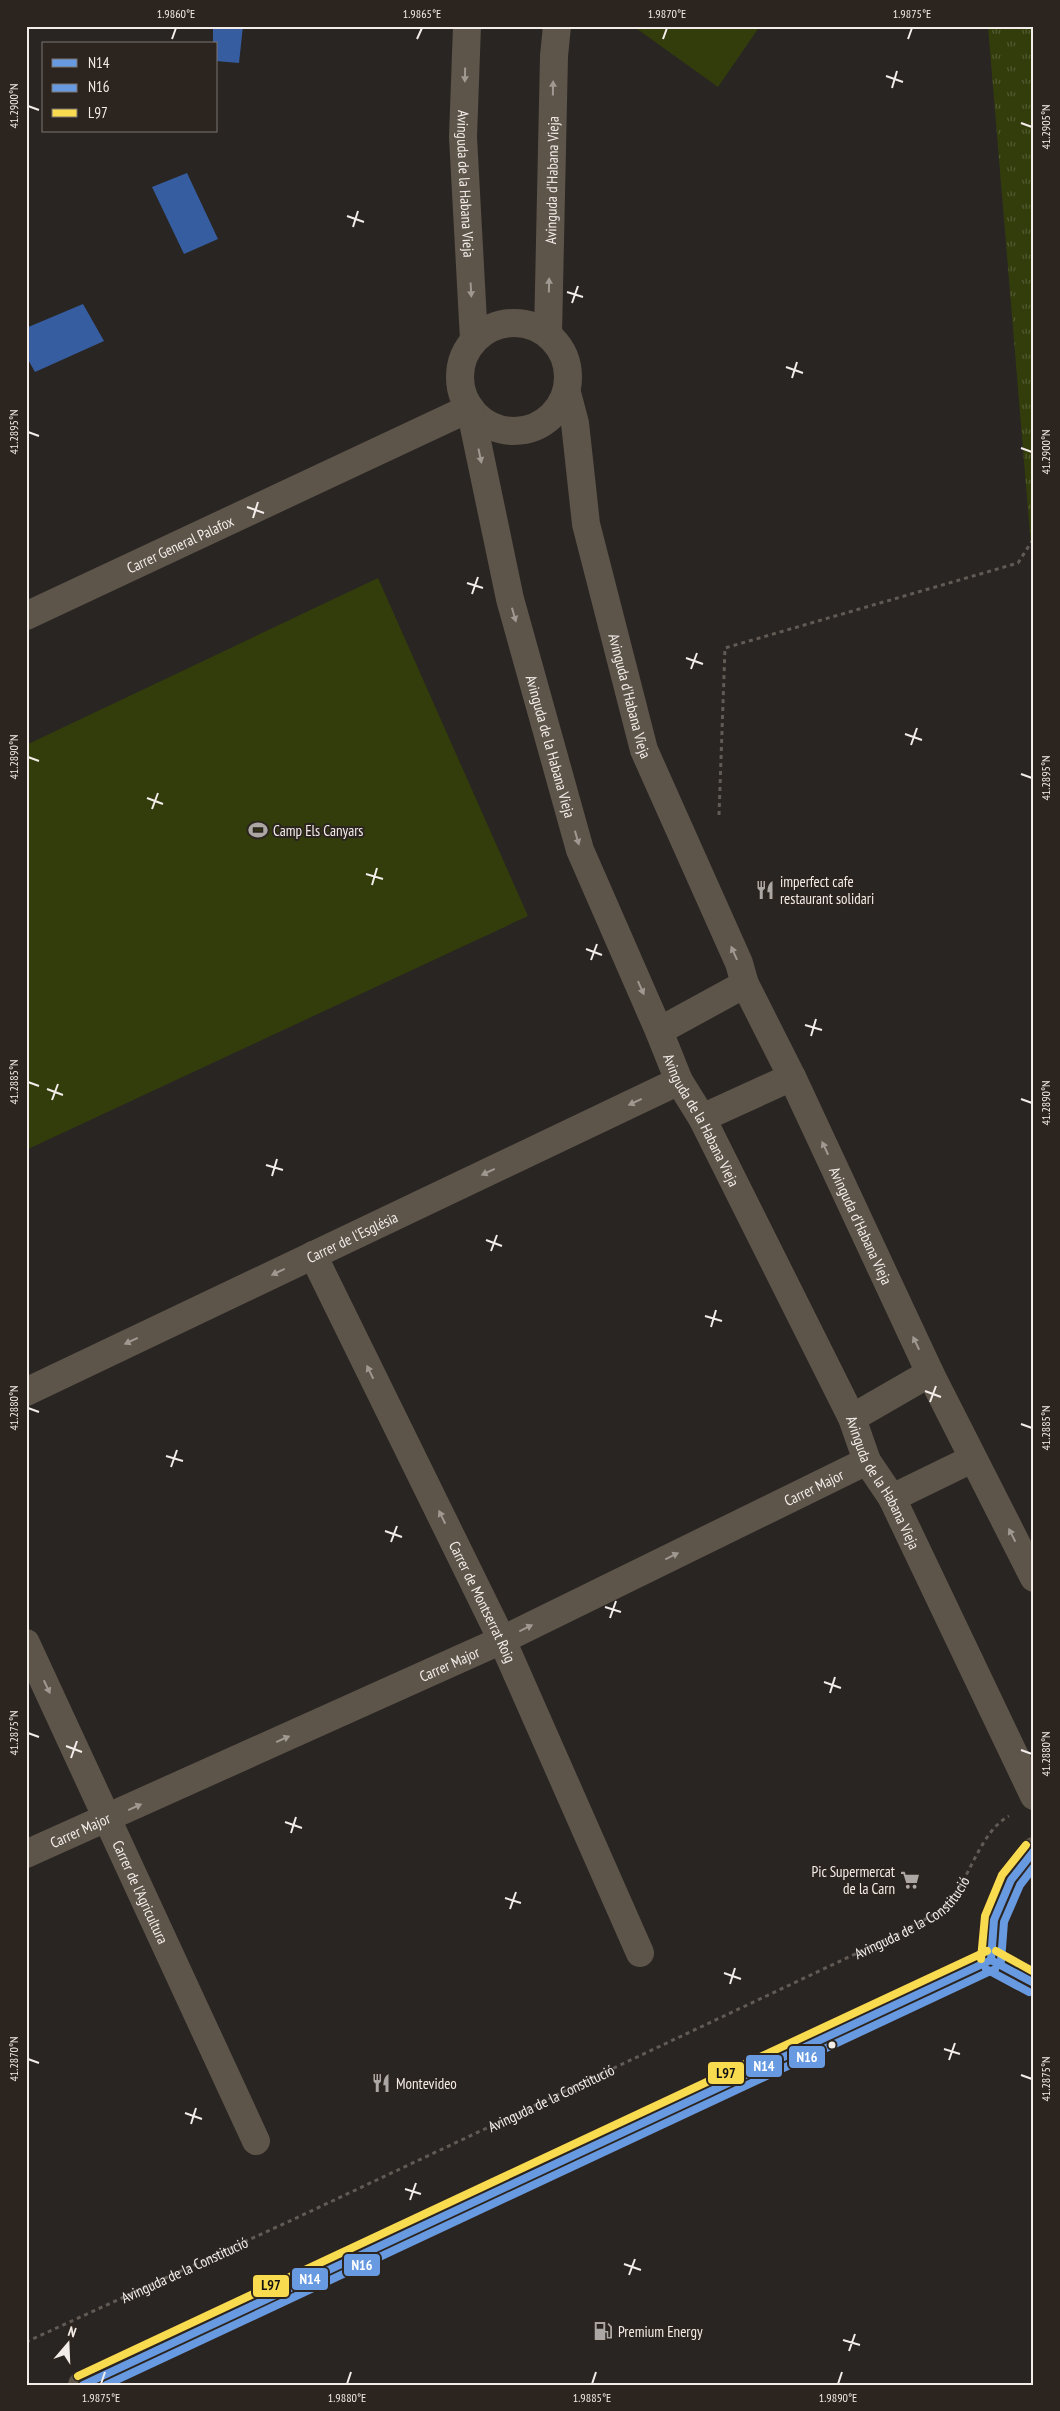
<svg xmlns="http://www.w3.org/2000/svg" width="1060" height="2411" viewBox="0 0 1060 2411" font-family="'PT Sans Narrow',sans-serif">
<defs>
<pattern id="grass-tufts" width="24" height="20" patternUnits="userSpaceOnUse" patternTransform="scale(1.25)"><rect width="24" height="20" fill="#333d0c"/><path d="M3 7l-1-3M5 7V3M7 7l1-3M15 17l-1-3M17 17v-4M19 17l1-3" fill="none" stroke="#515930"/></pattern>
</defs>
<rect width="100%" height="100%" fill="#292522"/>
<path fill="url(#grass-tufts)" d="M988,26H1034V582Z"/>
<g fill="#333d0c">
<path d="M633,26H760L718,87Z"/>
<path d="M378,578L528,916L26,1150V745Z"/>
</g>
<g fill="#375da1">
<path d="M213,26H243L239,63L216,61V44H213Z"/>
<path d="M187,173L218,239L184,254L152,187Z"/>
<path d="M83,304L104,341L35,372L26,356V328Z"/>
</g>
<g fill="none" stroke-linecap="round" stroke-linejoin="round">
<g stroke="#625b55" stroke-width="3" stroke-dasharray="4 4" stroke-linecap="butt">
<path d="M719,815L725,648L1018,563L1034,538"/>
<path id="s1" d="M26,2342L292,2220L906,1930C918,1922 935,1916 945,1906C969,1883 979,1832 1009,1816"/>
</g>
<g stroke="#5d544a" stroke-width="28">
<path id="s2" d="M467,26L463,137L474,340"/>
<circle cx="514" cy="377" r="54"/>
<path id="s3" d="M548,334L554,56L557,26"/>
<path id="s4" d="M567,393L575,423L586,524L644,750L739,963L745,984L792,1077L930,1373L1034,1578"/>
<path id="s5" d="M470,408L510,599L580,850L659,1031L679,1081L702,1118L852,1418L867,1461L892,1498L1034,1796"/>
<path id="s6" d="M26,616L470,408"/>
<path d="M659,1031L745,984"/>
<path d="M702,1118L792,1077"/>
<path id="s7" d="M313,1255L502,1640L640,1953"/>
<path id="s8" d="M26,1392L679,1081"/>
<path d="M852,1418L930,1373"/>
<path d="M892,1498L972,1459"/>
<path id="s9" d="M26,1643L256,2141"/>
<path id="s10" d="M26,1854L502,1640L867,1461"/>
<path d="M991,1960L994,1920L1011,1880L1034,1851"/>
<path d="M991,1960L1034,1983"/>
<path d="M82,2385L991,1960"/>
</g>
<g stroke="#2c241f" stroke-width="11">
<g id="bus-1">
<path d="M991,1960L994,1920L1011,1880L1034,1851"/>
<path d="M991,1960L1034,1983"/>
<path d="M83,2385L991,1960"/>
</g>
</g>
<g stroke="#2c241f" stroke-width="11">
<g id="bus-2">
<path d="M1001,1961L1004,1922L1020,1885L1034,1867"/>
<path d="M986,1969L1029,1992"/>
<path d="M106,2385L995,1969"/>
</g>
</g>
<g stroke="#2c241f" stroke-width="11">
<g id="bus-3">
<path d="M996,1951L1034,1972"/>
<path d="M981,1959L985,1916L1002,1875L1026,1845"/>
<path d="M78,2376L987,1951"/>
</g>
</g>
<use href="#bus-1" stroke="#679ae0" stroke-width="8"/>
<use href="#bus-2" stroke="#679ae0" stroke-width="8"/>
<use href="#bus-3" stroke="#f9db4f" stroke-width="8"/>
</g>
<defs><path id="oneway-solid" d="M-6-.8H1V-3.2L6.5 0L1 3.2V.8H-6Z" transform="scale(1.25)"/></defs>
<g fill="#a09992">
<use href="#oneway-solid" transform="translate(465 75) rotate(91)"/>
<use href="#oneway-solid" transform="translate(553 88) rotate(-89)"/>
<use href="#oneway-solid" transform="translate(549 285) rotate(-89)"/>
<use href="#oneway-solid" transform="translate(471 290) rotate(87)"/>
<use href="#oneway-solid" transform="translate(480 456) rotate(78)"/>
<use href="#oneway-solid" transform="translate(514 615) rotate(74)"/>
<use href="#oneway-solid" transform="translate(577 838) rotate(74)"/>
<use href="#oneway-solid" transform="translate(734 953) rotate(-114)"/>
<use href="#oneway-solid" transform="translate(641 988) rotate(66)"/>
<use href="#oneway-solid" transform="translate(635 1102) rotate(155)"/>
<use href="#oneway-solid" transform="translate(825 1148) rotate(-115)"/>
<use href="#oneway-solid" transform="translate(488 1172) rotate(155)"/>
<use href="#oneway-solid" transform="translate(278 1272) rotate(155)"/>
<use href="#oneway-solid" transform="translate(131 1341) rotate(155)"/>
<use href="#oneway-solid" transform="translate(916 1343) rotate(-115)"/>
<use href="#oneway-solid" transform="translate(370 1372) rotate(-116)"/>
<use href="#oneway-solid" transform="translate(442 1517) rotate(-116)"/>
<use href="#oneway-solid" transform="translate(1012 1535) rotate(-117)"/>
<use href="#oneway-solid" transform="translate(672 1556) rotate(-26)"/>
<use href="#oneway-solid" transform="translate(526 1628) rotate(-26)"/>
<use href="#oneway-solid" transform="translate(47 1687) rotate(65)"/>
<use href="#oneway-solid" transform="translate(283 1739) rotate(-24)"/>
<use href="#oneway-solid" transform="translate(135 1807) rotate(-24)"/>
</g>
<path fill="none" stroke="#f3edea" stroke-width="2" d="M172,39L176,28M417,39L422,28M663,39L667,28M908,39L912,28M886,76L903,82M892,88L897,71M28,106L39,110M1021,123L1032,127M347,216L364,222M353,227L358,211M567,292L583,297M572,303L578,286M786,367L803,373M792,378L797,362M28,432L39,436M1021,448L1032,452M247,507L264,513M253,518L258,502M467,583L483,588M472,594L478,577M686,658L703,664M691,669L697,653M905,734L922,740M911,745L917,728M28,757L39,761M1021,774L1032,778M147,798L163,804M152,809L158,793M366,874L383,879M372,885L377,868M586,949L602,955M591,960L597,944M805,1025L822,1030M811,1036L816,1019M28,1082L39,1086M47,1089L63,1095M1021,1099L1032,1103M52,1100L58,1084M266,1165L283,1170M272,1176L277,1159M486,1240L502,1246M491,1251L497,1235M705,1316L722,1321M711,1327L716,1310M925,1391L941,1397M930,1402L936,1386M28,1408L39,1412M1021,1424L1032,1428M166,1456L183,1461M171,1467L177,1450M385,1531L402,1537M391,1542L397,1526M605,1607L621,1612M610,1618L616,1601M824,1682L841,1688M830,1693L835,1677M28,1733L39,1737M66,1746L82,1752M1021,1750L1032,1754M71,1758L77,1741M285,1822L302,1828M291,1833L296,1817M505,1898L521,1903M510,1909L516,1892M724,1973L741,1979M730,1984L735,1968M944,2049L960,2054M28,2059L39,2063M949,2060L955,2043M1021,2075L1032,2079M185,2113L202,2119M191,2124L196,2108M405,2189L421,2194M410,2200L416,2183M624,2264L641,2270M629,2275L635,2259M843,2340L860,2345M849,2351L855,2334M101,2384L105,2372M347,2384L351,2372M592,2384L596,2372M838,2384L842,2372"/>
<defs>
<g id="stadium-bare" transform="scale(1.5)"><path d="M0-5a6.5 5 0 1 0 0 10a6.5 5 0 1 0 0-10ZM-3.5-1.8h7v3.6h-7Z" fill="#aca7a4" stroke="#2c241f" stroke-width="2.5" paint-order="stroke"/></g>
<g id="restaurant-bare" transform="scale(1.5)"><path d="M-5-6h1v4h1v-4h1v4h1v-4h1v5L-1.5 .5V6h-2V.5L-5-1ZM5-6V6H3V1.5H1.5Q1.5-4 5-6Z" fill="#aca7a4" stroke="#2c241f" stroke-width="2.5" paint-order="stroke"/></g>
<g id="supermarket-bare" transform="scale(1.5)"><path d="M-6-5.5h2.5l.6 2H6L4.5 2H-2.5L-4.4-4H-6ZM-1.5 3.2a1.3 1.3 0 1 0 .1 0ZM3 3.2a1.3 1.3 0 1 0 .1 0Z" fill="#aca7a4" stroke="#2c241f" stroke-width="2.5" paint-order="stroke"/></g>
<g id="fuel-bare" transform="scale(1.5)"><path d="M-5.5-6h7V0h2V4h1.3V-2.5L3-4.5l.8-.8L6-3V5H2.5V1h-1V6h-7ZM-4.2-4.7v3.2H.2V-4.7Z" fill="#aca7a4" stroke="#2c241f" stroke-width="2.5" paint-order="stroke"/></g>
</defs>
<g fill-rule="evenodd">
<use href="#stadium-bare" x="258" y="830"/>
<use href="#restaurant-bare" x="765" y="890"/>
<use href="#supermarket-bare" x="910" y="1880"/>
<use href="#restaurant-bare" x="381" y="2083"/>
<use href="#fuel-bare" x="603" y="2331"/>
</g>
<circle fill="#f3edea" stroke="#2c241f" stroke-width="2" cx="832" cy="2045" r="4.5"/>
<g text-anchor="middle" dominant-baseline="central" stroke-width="4" stroke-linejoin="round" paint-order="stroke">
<g font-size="15" fill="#f3edea" stroke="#2c241f">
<text stroke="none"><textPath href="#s3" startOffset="154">Avinguda d'Habana Vieja</textPath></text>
<text stroke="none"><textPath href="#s2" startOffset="158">Avinguda de la Habana Vieja</textPath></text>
<text stroke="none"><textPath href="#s6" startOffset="170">Carrer General Palafox</textPath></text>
<text stroke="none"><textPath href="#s4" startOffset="310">Avinguda d'Habana Vieja</textPath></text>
<text stroke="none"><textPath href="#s5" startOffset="348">Avinguda de la Habana Vieja</textPath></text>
<text stroke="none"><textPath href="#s5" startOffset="752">Avinguda de la Habana Vieja</textPath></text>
<text stroke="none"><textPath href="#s4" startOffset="889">Avinguda d'Habana Vieja</textPath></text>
<text stroke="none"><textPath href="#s8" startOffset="361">Carrer de l'Església</textPath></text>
<text stroke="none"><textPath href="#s5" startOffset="1158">Avinguda de la Habana Vieja</textPath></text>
<text stroke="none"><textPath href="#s10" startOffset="869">Carrer Major</textPath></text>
<text stroke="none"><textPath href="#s7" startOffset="386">Carrer de Montserrat Roig</textPath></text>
<text stroke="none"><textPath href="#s10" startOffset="464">Carrer Major</textPath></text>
<text stroke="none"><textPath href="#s10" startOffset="59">Carrer Major</textPath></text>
<text stroke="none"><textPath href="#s9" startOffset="274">Carrer de l'Agricultura</textPath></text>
<text stroke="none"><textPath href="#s1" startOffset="984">Avinguda de la Constitució</textPath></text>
<text stroke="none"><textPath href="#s1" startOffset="579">Avinguda de la Constitució</textPath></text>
<text stroke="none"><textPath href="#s1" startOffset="174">Avinguda de la Constitució</textPath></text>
</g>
<g font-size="15" fill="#f3edea" stroke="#2c241f" text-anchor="start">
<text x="273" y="830">Camp Els Canyars</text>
<text x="780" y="881">imperfect cafe<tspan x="780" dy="17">restaurant solidari</tspan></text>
<text x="895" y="1871" text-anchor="end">Pic Supermercat<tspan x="895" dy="17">de la Carn</tspan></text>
<text x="396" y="2083">Montevideo</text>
<text x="618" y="2331">Premium Energy</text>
</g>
</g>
<g stroke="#2c241f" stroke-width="2">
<rect x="788" y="2045" width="38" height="24" rx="5" fill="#679ae0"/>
<rect x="745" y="2054" width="38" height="24" rx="5" fill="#679ae0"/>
<rect x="707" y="2061" width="38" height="24" rx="5" fill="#f9db4f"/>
<rect x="343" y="2253" width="38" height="24" rx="5" fill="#679ae0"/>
<rect x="291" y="2267" width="38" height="24" rx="5" fill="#679ae0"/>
<rect x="252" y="2274" width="38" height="24" rx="5" fill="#f9db4f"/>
</g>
<g font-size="14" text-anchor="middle" font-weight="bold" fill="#fff">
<text x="807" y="2062">N16</text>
<text x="764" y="2071">N14</text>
<text x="362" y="2270">N16</text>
<text x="310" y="2284">N14</text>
</g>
<g font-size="14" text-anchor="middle" font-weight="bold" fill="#111">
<text x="726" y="2078">L97</text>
<text x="271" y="2290">L97</text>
</g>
<rect width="1060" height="2411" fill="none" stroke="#2c241f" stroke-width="55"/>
<rect x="42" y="42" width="175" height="90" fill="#2c241f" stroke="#7c7470"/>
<rect x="52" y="59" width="25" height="8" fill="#679ae0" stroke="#7c7470"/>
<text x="88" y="68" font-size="15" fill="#f3edea">N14</text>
<rect x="52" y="84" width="25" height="8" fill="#679ae0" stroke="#7c7470"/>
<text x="88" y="92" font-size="15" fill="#f3edea">N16</text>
<rect x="52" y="109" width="25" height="8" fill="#f9db4f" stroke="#7c7470"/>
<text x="88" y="118" font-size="15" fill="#f3edea">L97</text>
<g transform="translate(68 2344) rotate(19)" stroke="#2c241f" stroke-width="4" paint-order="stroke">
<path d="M0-4L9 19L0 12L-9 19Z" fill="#f3edea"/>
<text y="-8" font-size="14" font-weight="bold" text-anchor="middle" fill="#f3edea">N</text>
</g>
<rect x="28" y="28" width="1004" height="2356" fill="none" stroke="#f3edea" stroke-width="2"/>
<g font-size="12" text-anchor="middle" fill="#f3edea">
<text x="176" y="18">1.9860°E</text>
<text x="422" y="18">1.9865°E</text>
<text x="667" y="18">1.9870°E</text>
<text x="912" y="18">1.9875°E</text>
<text transform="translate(14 106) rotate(-90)" y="4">41.2900°N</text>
<text transform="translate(1046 127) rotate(-90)" y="4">41.2905°N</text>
<text transform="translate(14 432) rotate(-90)" y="4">41.2895°N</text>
<text transform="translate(1046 452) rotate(-90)" y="4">41.2900°N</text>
<text transform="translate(14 757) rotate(-90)" y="4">41.2890°N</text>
<text transform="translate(1046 778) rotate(-90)" y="4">41.2895°N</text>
<text transform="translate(14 1082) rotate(-90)" y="4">41.2885°N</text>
<text transform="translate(1046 1103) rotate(-90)" y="4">41.2890°N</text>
<text transform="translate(14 1408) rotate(-90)" y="4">41.2880°N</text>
<text transform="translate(1046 1428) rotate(-90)" y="4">41.2885°N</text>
<text transform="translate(14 1733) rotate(-90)" y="4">41.2875°N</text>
<text transform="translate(1046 1754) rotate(-90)" y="4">41.2880°N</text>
<text transform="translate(14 2059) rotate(-90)" y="4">41.2870°N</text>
<text transform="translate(1046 2079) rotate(-90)" y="4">41.2875°N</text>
<text x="101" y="2402">1.9875°E</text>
<text x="347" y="2402">1.9880°E</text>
<text x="592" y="2402">1.9885°E</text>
<text x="838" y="2402">1.9890°E</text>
</g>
</svg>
